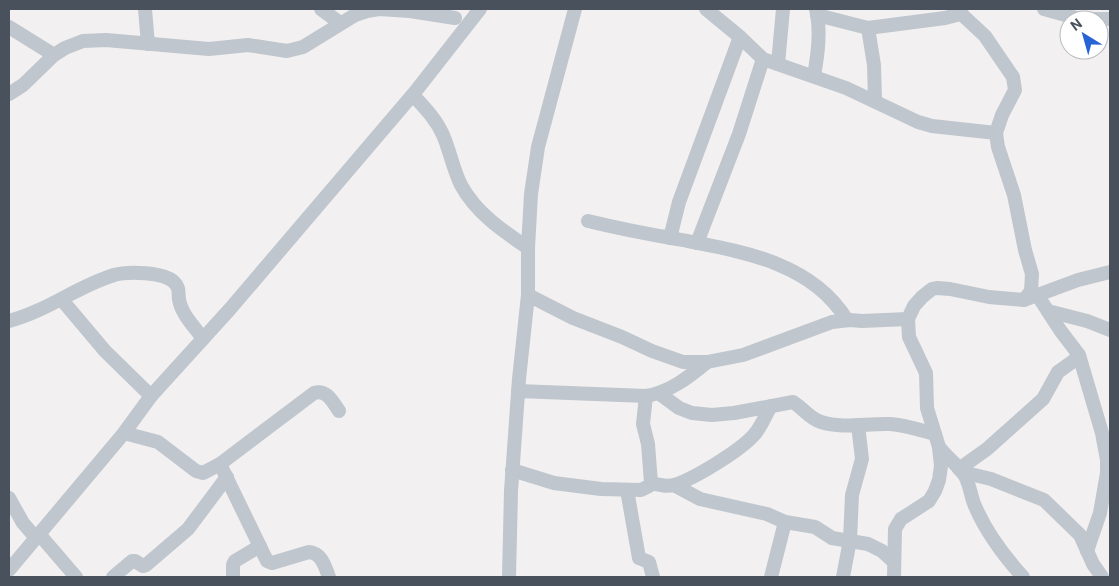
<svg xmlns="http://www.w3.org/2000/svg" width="1119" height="586" viewBox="0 0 1119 586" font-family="Roboto,sans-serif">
<rect width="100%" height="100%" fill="#f2f0f0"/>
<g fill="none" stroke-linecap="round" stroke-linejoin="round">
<g stroke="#bfc6cd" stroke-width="14">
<path d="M145,9L148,44"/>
<path d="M321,9L340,23"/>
<path d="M706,9L740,37L763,59L846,88L918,122L932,126L996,133"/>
<path d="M956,9L985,36L1013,77L1015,90L1002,115L996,133L998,147L1014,195L1025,250L1032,274L1031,291L1024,300"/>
<path d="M1044,9L1080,19H1110"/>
<path d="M817,15L868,28L945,18L961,14"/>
<path d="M9,27L54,55"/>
<path d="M868,28L874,65L875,101"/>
<path d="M778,64L783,9"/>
<path d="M814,76C818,53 821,31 816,9"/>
<path d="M9,94L23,85L54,55L65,48L83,41L106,40L209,49L248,45L287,51L303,47L355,15L367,11L379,9L410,11L455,18"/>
<path d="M413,95C424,107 436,119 443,135C450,151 453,169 461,185C476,213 503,231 528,248"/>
<path d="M588,221C617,228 647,234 677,239C739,251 811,261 847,320"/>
<path d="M670,238L679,202L740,37"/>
<path d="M697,243L739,134L763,59"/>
<path d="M528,295L573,318L622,337L652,351L683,362H707L743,355L832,322L850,320L862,321L908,319"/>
<path d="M1038,296L1060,330L1079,355L1102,433L1107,460V473L1100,513L1087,551"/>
<path d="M62,300L105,351L151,396"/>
<path d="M1048,311L1087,321L1110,330"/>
<path d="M9,321C47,311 78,286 114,275C128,271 164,272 174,282C180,288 178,292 179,299C181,314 195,327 203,339"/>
<path d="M518,391L646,396C670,392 689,377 707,362"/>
<path d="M660,394L679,408L692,413L712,415L734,413L793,402C803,408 810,419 821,422C843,429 867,423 890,424C905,425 920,430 935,434"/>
<path d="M124,433L158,442L196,471L203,473L220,464L314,393C327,389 333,402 339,411"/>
<path d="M939,447C946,456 956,464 963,473C970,482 970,495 975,506C986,532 1004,556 1023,577"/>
<path d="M220,464L267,561L272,563L309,552C322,553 325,567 329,577"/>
<path d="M959,469L987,449L1043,399L1058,372L1079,357"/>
<path d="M512,470L554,483L601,489L641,490L649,486L651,483L648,444L643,424L646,396"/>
<path d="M962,472L991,479L1044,500L1080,535L1093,564L1102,577"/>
<path d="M651,483C659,485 666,487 674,485C694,479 739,451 753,436C761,428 765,416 771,406"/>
<path d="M674,485L700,499L767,514L785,522L815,527L832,538L868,544L882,551L893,561"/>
<path d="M627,490L639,558L649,562L653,577"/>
<path d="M9,498L23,523L36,538"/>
<path d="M39,534L76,577"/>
<path d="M9,570L124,433L151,396L230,309L415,92L480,9"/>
<path d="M113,577L132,561H135L143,566L146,565L188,529L227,477"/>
<path d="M233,577V565L235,561L260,546"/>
<path d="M509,577L511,491L519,379L528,295V248L531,194L538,147L575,9"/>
<path d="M771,577L785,522"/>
<path d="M843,577L850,540L852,495L862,459L858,425"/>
<path d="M894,577L895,529L901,519L929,501L935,491L939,480L941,466L939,447L927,408L926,373L909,337L908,319L914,306L922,297L932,289L937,288L950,289L989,297L1024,300L1078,280L1110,272"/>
</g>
</g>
<rect width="1119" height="586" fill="none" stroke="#49515c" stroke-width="20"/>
<g transform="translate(1084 35) rotate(323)"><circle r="24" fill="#ffffff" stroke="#b6b9be"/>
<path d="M0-4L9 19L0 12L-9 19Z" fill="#2664d6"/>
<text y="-8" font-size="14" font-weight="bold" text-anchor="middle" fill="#49515c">N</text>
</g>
</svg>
